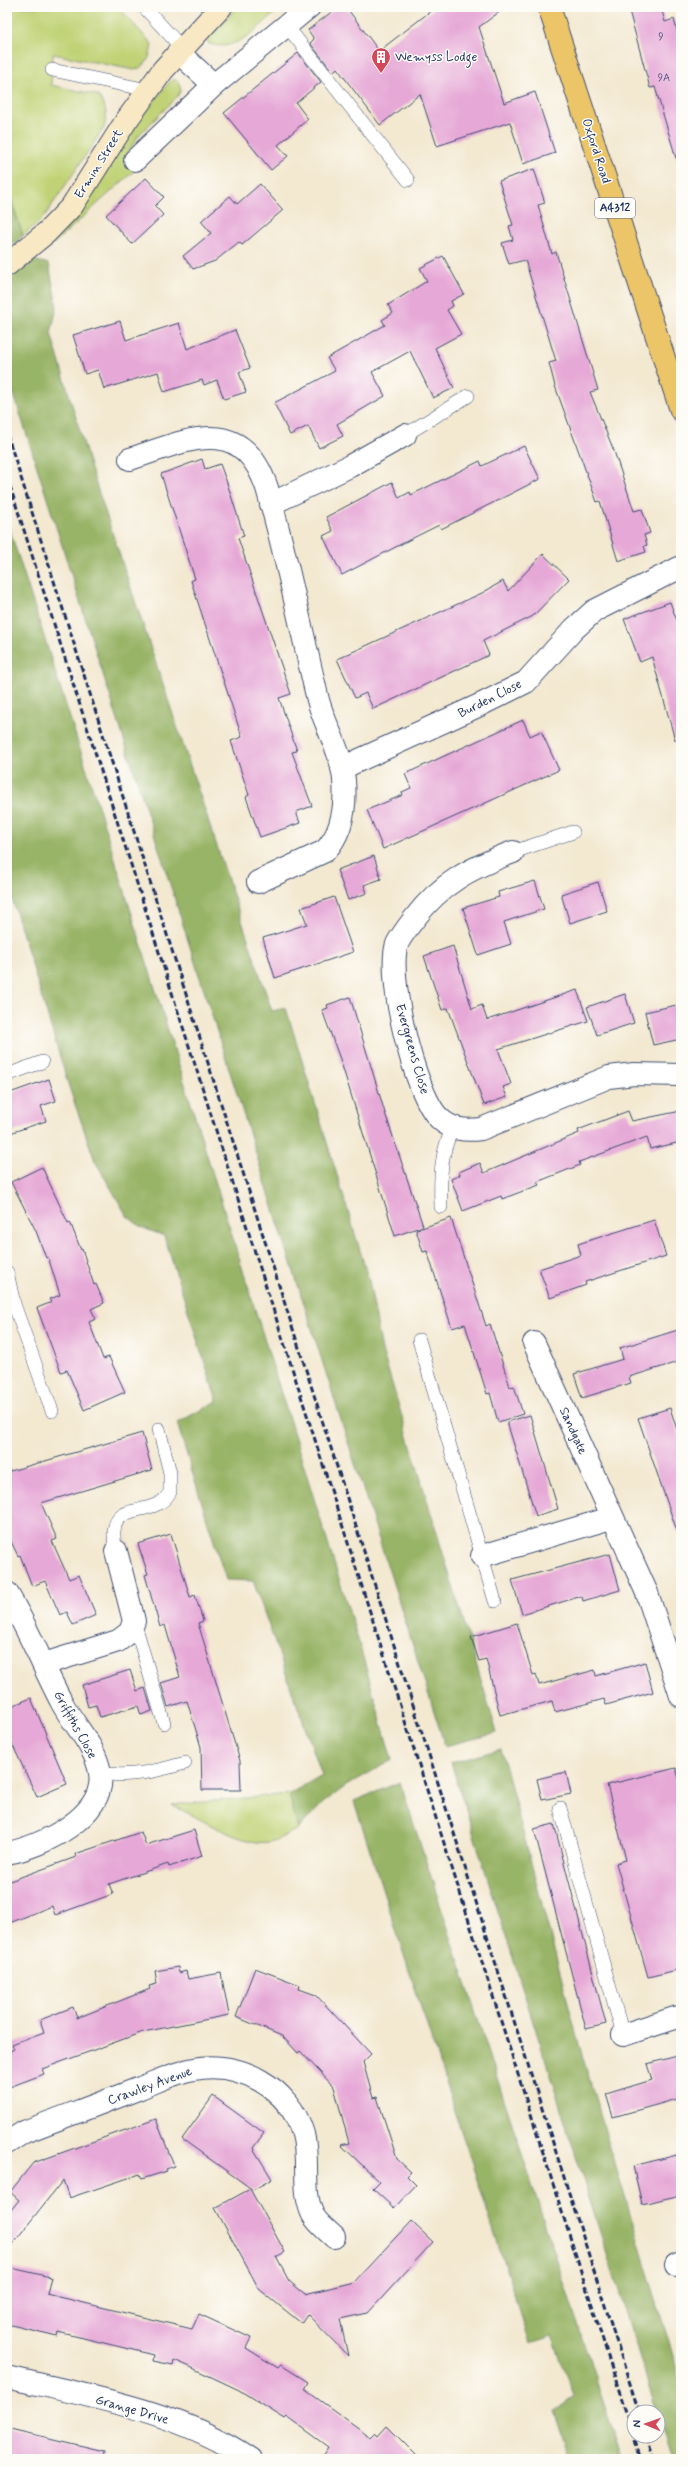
<svg xmlns="http://www.w3.org/2000/svg" width="688" height="2466" viewBox="0 0 688 2466" font-family="Mynerve,sans-serif">
<rect width="100%" height="100%" fill="#fdfcf7"/>
<filter id="ink" filterUnits="userSpaceOnUse"><feTurbulence type="fractalNoise" baseFrequency=".025" numOctaves="2"/><feDisplacementMap in="SourceGraphic" scale="8" xChannelSelector="R" yChannelSelector="G"/><feConvolveMatrix kernelMatrix="1 2 1 2 8 2 1 2 1" color-interpolation-filters="sRGB"/></filter>
<filter id="wash" filterUnits="userSpaceOnUse"><feTurbulence type="fractalNoise" baseFrequency=".012" numOctaves="4" result="noise"/><feDisplacementMap in="SourceGraphic" scale="16" xChannelSelector="R" yChannelSelector="G"/><feGaussianBlur stdDeviation="0.9" result="paint"/><feColorMatrix in="noise" values="0 0 0 0 0 0 0 0 0 0 0 0 0 0 0 0 0 1.4 0 .05"/><feComposite in="paint" operator="in"/></filter>
<g filter="url(#wash)">
<rect width="100%" height="100%" fill="#f3e8d0"/>
<g fill="#c0d275" stroke="#6e806a">
<path d="M7,7H118L152,44C150,57 148,66 134,70L53,54L51,85L97,95C107,105 108,115 104,128L44,217L23,236L7,186Z"/>
<path d="M237,7H281C263,23 235,56 208,43L207,38Z"/>
<path d="M174,79L179,82L181,90L177,97L139,135L128,153L134,171L43,253L40,250L71,224L136,124L168,83Z"/>
<path d="M289,1794L298,1829C289,1833 279,1840 269,1842C243,1847 195,1815 171,1805Z"/>
</g>
<g fill="#98b466" stroke="#5a7262">
<path d="M7,186L23,236L7,249Z"/>
<path d="M30,259L49,264L57,307L51,333L91,469L272,1011L286,1008L369,1280L382,1350L497,1733L445,1746L7,373V279Z"/>
<path d="M7,521L97,802L359,1643L392,1760L346,1786L323,1803L298,1829L289,1794L322,1775L253,1581L226,1580L177,1423L217,1401L164,1236L141,1227L127,1216L95,1161L70,1090L7,882Z"/>
<path d="M501,1749L580,2048L681,2382V2459H672L451,1763Z"/>
<path d="M400,1782L622,2459H571L555,2411L575,2396L552,2336L530,2343L354,1801Z"/>
</g>
<g id="blocks">
<g fill="#e6a9d7">
<path d="M338,7H346L379,51L436,7H506L479,27L504,103L535,92L555,153L523,164L510,122L437,146L420,94L380,125L337,68L333,72L310,43L314,39L308,30Z"/>
<path d="M628,7H661L665,22L674,19L681,48V157L676,158L655,87L650,88Z"/>
<path d="M298,53L321,82L296,103L308,119L278,145L288,156L271,170L224,113Z"/>
<path d="M534,169L545,203L538,205L552,254L556,252L598,390L590,392L614,451L634,511L642,509L650,533L644,535L647,545L644,546L646,552L618,561L600,501L597,502L555,386L549,363L556,361L525,260L509,264L502,243L513,240L509,226L513,225L499,181Z"/>
<path d="M146,178L164,197L155,206L163,215L132,244L106,215Z"/>
<path d="M260,184L283,210L242,245L239,242L215,261L193,269L183,256L211,233L201,221L230,196L237,204Z"/>
<path d="M443,256L464,294L451,301L453,306L447,310L461,334L435,348L454,388L433,398L410,351L372,372L385,396L337,424L343,436L319,448L308,426L290,435L274,403L335,371L327,358L385,325L382,320L393,313L388,305L427,281L420,268Z"/>
<path d="M120,321L126,340L179,323L187,349L235,330L250,368L239,372L246,392L224,399L217,380L204,385L202,380L164,392L158,372L104,389L98,370L85,374L73,335Z"/>
<path d="M524,446L540,479L441,529L439,525L409,540L342,575L323,536L333,531L326,517L392,482L399,498L410,492L411,495L480,461L482,466Z"/>
<path d="M202,459L205,469L220,464L227,483L244,536L238,538L291,694L279,698L297,751L292,752L312,806L296,812L300,823L260,837L246,797L249,795L231,741L242,737L191,581L195,579L161,474Z"/>
<path d="M543,554L569,579L533,616L483,641L489,655L373,709L366,693L355,698L337,659L482,593L503,581L508,591Z"/>
<path d="M670,602L681,632V739L675,740L652,657L640,662L624,619Z"/>
<path d="M523,720L530,736L541,731L559,770L383,849L367,810L403,795L402,792L411,788L405,774Z"/>
<path d="M374,856L381,879L364,885L367,893L348,900L337,870Z"/>
<path d="M535,881L544,909L504,922L511,944L478,955L463,908L499,897L498,892Z"/>
<path d="M598,882L607,911L570,923L561,894Z"/>
<path d="M334,897L353,952L275,978L263,938L307,924L301,908Z"/>
<path d="M453,946L472,1009L482,1005L487,1020L577,990L588,1021L498,1049L511,1084L503,1087L507,1097L484,1105L448,1008L442,1010L424,956Z"/>
<path d="M625,994L634,1023L597,1035L587,1007Z"/>
<path d="M350,997L385,1113L423,1226L395,1236L340,1059L322,1010L328,1008L327,1005Z"/>
<path d="M681,1004V1039L653,1045L645,1012Z"/>
<path d="M49,1079L56,1101L41,1106L46,1121L7,1134V1094Z"/>
<path d="M628,1111L632,1121L681,1111V1142L650,1149L647,1137L579,1162L580,1165L537,1182L539,1185L502,1199L501,1196L463,1211L451,1179L460,1175L459,1172L480,1163L484,1173L579,1133L578,1130Z"/>
<path d="M42,1167L68,1223L70,1222L81,1250L82,1249L94,1285L96,1284L104,1303L91,1309L96,1319L89,1322L103,1359L109,1357L125,1392L84,1410L67,1370L61,1372L37,1308L52,1302L50,1299L60,1295L48,1257L46,1258L36,1231L11,1182Z"/>
<path d="M451,1218L486,1326L490,1324L510,1387L514,1386L523,1414L498,1422L490,1393L487,1394L465,1324L452,1328L427,1251L423,1252L416,1230Z"/>
<path d="M654,1220L666,1256L585,1282L586,1285L550,1298L539,1269L581,1255L578,1244Z"/>
<path d="M681,1329V1361L629,1377L631,1383L582,1398L574,1374L623,1359L620,1348Z"/>
<path d="M670,1408L681,1442V1530L677,1531L638,1418Z"/>
<path d="M530,1415L558,1509L536,1516L507,1422Z"/>
<path d="M142,1433L152,1470L41,1503L57,1539L52,1541L69,1579L79,1575L96,1615L73,1625L67,1612L60,1615L45,1581L32,1586L20,1555L18,1556L7,1533V1472Z"/>
<path d="M171,1534L190,1597L195,1595L203,1621L198,1623L240,1761L241,1790H202L201,1747L187,1701L168,1707L161,1683L180,1677L165,1625L160,1627L145,1575L148,1574L138,1544Z"/>
<path d="M610,1554L620,1590L583,1601L582,1596L522,1614L512,1580Z"/>
<path d="M517,1623L533,1675L536,1674L539,1685L595,1670L596,1676L645,1662L653,1692L606,1705L604,1699L555,1712L552,1701L500,1715L486,1659L479,1661L471,1637Z"/>
<path d="M130,1670L137,1691L145,1688L152,1711L141,1715L138,1706L100,1717L96,1705L88,1707L82,1685Z"/>
<path d="M31,1698L67,1784L37,1797L7,1733V1708Z"/>
<path d="M676,1768L681,1785V1969L648,1977L616,1863L626,1860L607,1785Z"/>
<path d="M566,1772L571,1794L542,1800L537,1779Z"/>
<path d="M554,1824L606,2024L586,2029L534,1829Z"/>
<path d="M194,1830L202,1856L169,1867L168,1864L109,1884L113,1894L55,1915L52,1906L7,1924V1882L76,1857L75,1854L141,1832L146,1845Z"/>
<path d="M178,1967L179,1973L186,1971L188,1979L221,1973L229,2015L143,2032L42,2069L44,2074L7,2088V2053L14,2049L12,2044L44,2032L40,2020L73,2007L77,2018L150,1989L149,1986L157,1984L155,1971Z"/>
<path d="M255,1968L300,1985L299,1989L316,1995L371,2054L363,2062L373,2098L377,2097L397,2159L411,2172L407,2176L416,2185L394,2208L373,2189L380,2182L341,2145L349,2143L334,2087L300,2051L298,2053L282,2036L236,2017Z"/>
<path d="M681,2055V2098L613,2117L606,2094L652,2080L647,2064Z"/>
<path d="M213,2096L264,2133L253,2148L272,2179L253,2190L182,2139Z"/>
<path d="M156,2119L174,2166L166,2169L167,2171L142,2179L140,2174L69,2198L63,2180L7,2251V2215L19,2200L10,2192L33,2163Z"/>
<path d="M681,2154V2195L642,2204L633,2166Z"/>
<path d="M250,2189L285,2252L276,2257L289,2281L305,2294L354,2282L411,2221L433,2242L368,2313L340,2319L348,2356L307,2314L301,2323L259,2289L215,2208Z"/>
<path d="M7,2267L51,2277L47,2294L192,2329L199,2314L251,2338L246,2348L278,2368L281,2365L308,2382L304,2389L371,2437L375,2433L378,2436L387,2426L420,2459H320L328,2447L287,2417L285,2419L239,2390L188,2366L174,2360L173,2365L153,2361L154,2355L58,2332L57,2336L7,2324Z"/>
<path d="M7,2428L104,2451L103,2459H7Z"/>
</g>
</g>
</g>
<g filter="url(#ink)">
<use href="#blocks" fill-opacity="0" stroke="#3b4b6f" stroke-width="1"/>
<g fill="none" stroke-linecap="round" stroke-linejoin="round">
<g stroke="#3b4b6f" stroke-width="14">
<g id="lane">
<path d="M144,7L182,48"/>
<path d="M286,25L408,180"/>
<path d="M52,70L148,90"/>
<path d="M405,435L468,396"/>
<path d="M513,852L573,832"/>
<path d="M7,1075L42,1062"/>
<path d="M441,1207C440,1178 440,1153 453,1128"/>
<path d="M7,1272L14,1304L52,1411"/>
<path d="M419,1340L495,1601"/>
<path d="M116,1551C103,1493 153,1523 170,1492V1473L159,1429"/>
<path d="M134,1621L164,1723"/>
<path d="M100,1773C131,1778 156,1771 185,1763"/>
<path d="M560,1808L623,2035"/>
</g>
</g>
<g stroke="#3b4b6f" stroke-width="24">
<g id="street">
<path d="M178,52L214,85"/>
<path d="M135,160L214,85L309,7"/>
<path d="M130,459C186,441 241,411 267,488C287,558 301,629 318,700C325,726 342,753 344,780C346,805 343,832 325,851L258,882"/>
<path d="M271,504L350,466L405,435"/>
<path d="M342,768L482,704L526,682L574,629L594,611L681,567"/>
<path d="M513,852C471,868 442,882 414,919C408,927 401,936 397,944C386,977 415,1095 439,1118C451,1130 465,1131 481,1129L609,1077L634,1074L681,1075"/>
<path d="M534,1343L647,1593L681,1696"/>
<path d="M482,1556L611,1518"/>
<path d="M7,1593C28,1628 42,1665 61,1701C73,1725 96,1746 100,1773C107,1816 41,1847 7,1853"/>
<path d="M44,1664L118,1641L130,1632L134,1621L116,1551"/>
<path d="M623,2035L681,2016"/>
<path d="M7,2143L24,2132C63,2117 102,2103 140,2088C158,2081 176,2072 194,2069C240,2060 290,2088 303,2134C310,2160 301,2191 313,2215C318,2224 327,2230 334,2237"/>
<path d="M676,2265L681,2263"/>
<path d="M7,2377C88,2396 180,2411 250,2459"/>
</g>
</g>
<g stroke="#3b4b6f" stroke-width="24">
<path id="secondary" d="M7,265L47,232L72,206L126,121L163,70L221,7"/>
</g>
<g stroke="#3b4b6f" stroke-width="24">
<path id="primary" d="M549,7L681,410"/>
</g>
<use href="#lane" stroke="#fff" stroke-width="13"/>
<use href="#street" stroke="#fff" stroke-width="22"/>
<use href="#secondary" stroke="#f8e8c3" stroke-width="22"/>
<use href="#primary" stroke="#edc569" stroke-width="22"/>
<g stroke="#1b2f5e" stroke-width="3" stroke-dasharray="6 3" stroke-linecap="butt">
<path d="M7,434L639,2412"/>
<path d="M7,477L641,2459"/>
<path d="M647,2436L654,2459"/>
</g>
</g>
</g>
<defs>
<g id="building-pin" transform="scale(1)"><path d="M0 17L-7.5 6A9.5 9.5 0 1 1 7.5 6Z" fill="#d1495b" stroke="#fdfcf7"/><path d="M-4-6H4V6H1V3H-1V6H-4ZM-2.5-4.3h1.7v1.8h-1.7ZM.8-4.3h1.7v1.8H.8ZM-2.5-1h1.7V.8h-1.7ZM.8-1h1.7V.8H.8Z" fill="#fff"/></g>
</defs>
<g fill-rule="evenodd">
<use href="#building-pin" x="381" y="57"/>
</g>
<g text-anchor="middle" dominant-baseline="central" stroke-width="3" stroke-linejoin="round" paint-order="stroke">
<g font-size="11" fill="#4e4e7c">
<text x="661" y="37">9</text>
<text x="664" y="78">9A</text>
</g>
<rect fill="#fdfcf7" stroke="#5f6c8c" stroke-width="1" x="595" y="198" width="40" height="20" rx="3"/>
<g font-size="12" font-weight="bold" fill="#1b2f5e">
<text x="615" y="208">A4312</text>
</g>
<g font-size="13" fill="#1b2f5e" stroke="#fdfcf7" text-anchor="start">
<text x="395" y="57">Wemyss Lodge</text>
</g>
<g font-size="13" fill="#1b2f5e" stroke="#fdfcf7">
<text transform="translate(596 151) rotate(72)">Oxford Road</text>
<text transform="translate(99 164) rotate(-58)">Ermin Street</text>
<text transform="translate(490 699) rotate(-27)">Burden Close</text>
<text transform="translate(412 1049) rotate(74)">Evergreens Close</text>
<text transform="translate(573 1431) rotate(66)">Sandgate</text>
<text transform="translate(75 1725) rotate(61)">Griffiths Close</text>
<text transform="translate(150 2086) rotate(-20)">Crawley Avenue</text>
<text transform="translate(132 2410) rotate(16)">Grange Drive</text>
</g>
</g>
<rect width="688" height="2466" fill="none" stroke="#fdfcf7" stroke-width="24"/>
<g transform="translate(646 2424) rotate(272)"><circle r="19" fill="#fdfcf7" stroke="#a3aaba"/>
<path d="M0-3L7 15L0 10L-7 15Z" fill="#d1495b"/>
<text y="-6" font-size="11" font-weight="bold" text-anchor="middle" fill="#1b2f5e">N</text>
</g>
</svg>
